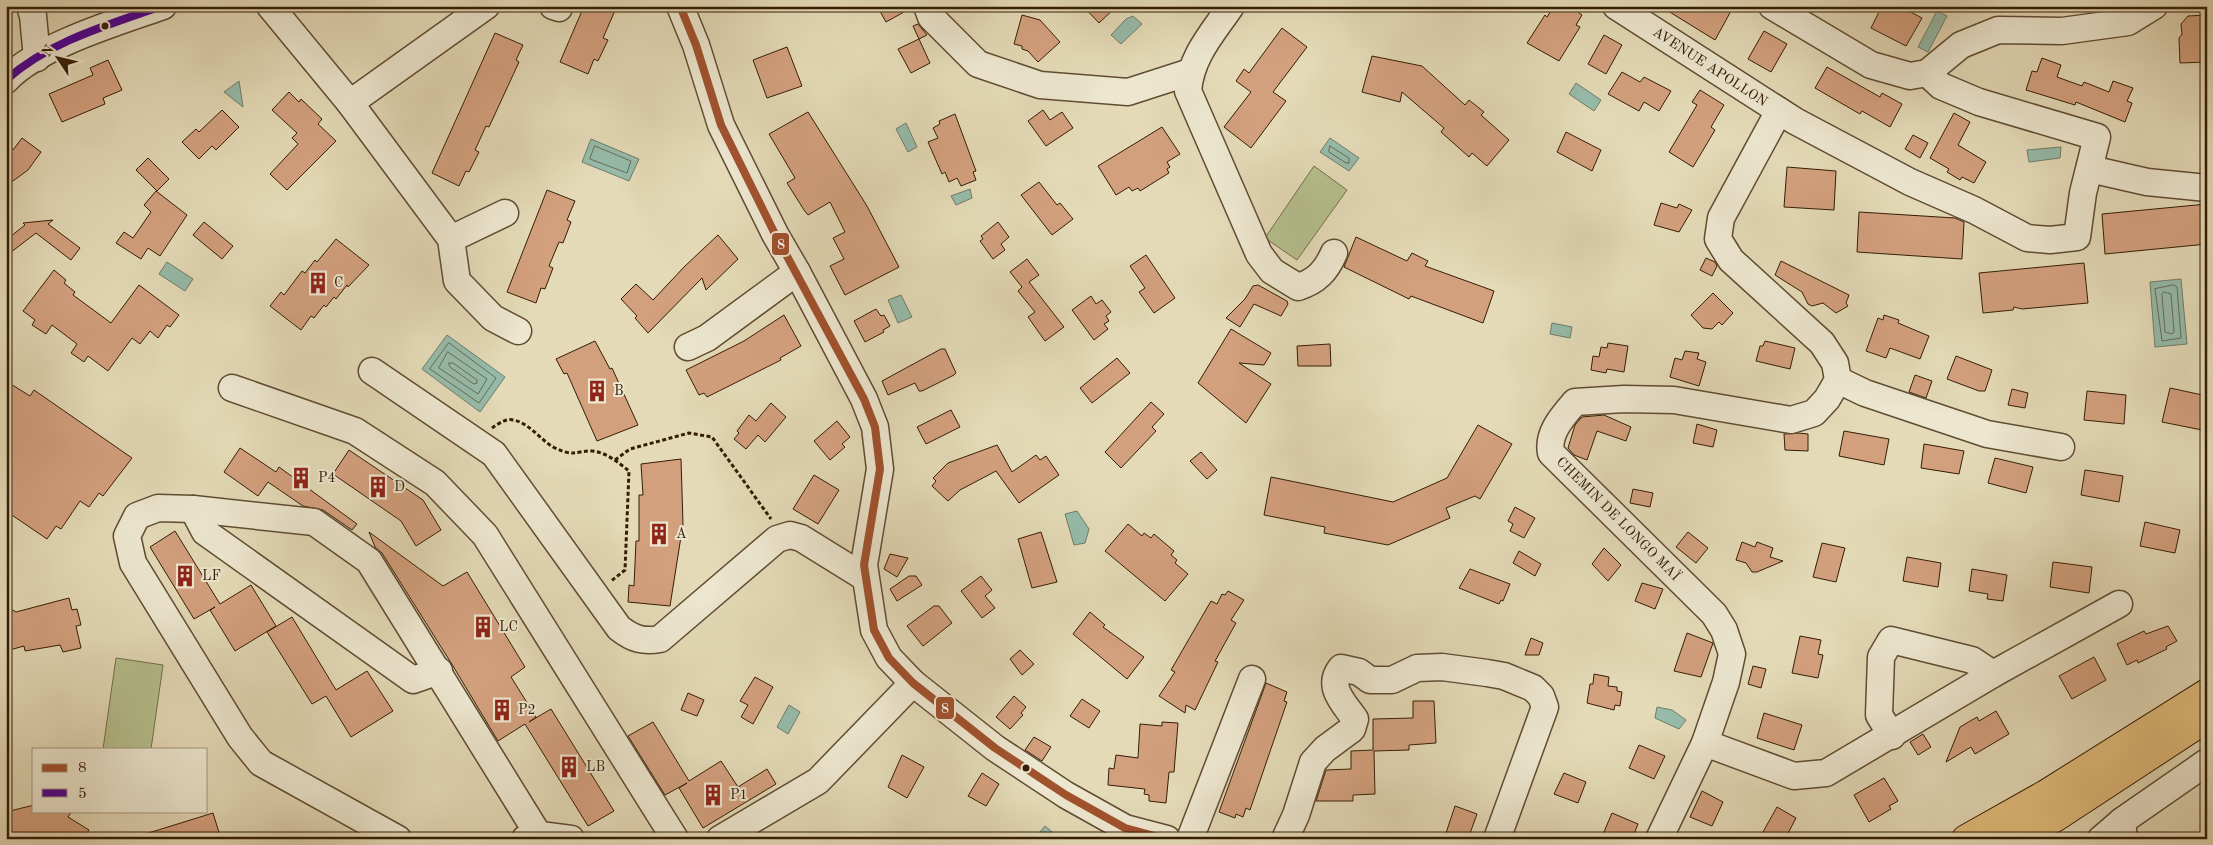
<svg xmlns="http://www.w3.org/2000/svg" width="2213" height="845" viewBox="0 0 2213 845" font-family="'Old Standard TT',serif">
<rect width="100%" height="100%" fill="#e4dab7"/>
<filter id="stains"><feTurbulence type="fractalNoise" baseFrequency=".004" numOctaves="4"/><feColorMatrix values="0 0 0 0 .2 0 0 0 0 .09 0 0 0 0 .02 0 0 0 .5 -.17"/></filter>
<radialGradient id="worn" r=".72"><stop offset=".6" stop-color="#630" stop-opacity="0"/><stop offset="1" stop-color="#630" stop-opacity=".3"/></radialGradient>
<g fill="#b5bf8d" stroke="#746e49">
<path d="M1314,166L1347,190L1297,260L1265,238Z"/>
<path d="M116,658L163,665L151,749H103Z"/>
</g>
<g fill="#96bbaa" stroke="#6f7c68">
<path d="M1937,11L1947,16L1928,52L1918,47Z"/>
<path d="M1133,16L1142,24L1121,44L1111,35L1126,19Z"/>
<path d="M239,81L243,107L224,92Z"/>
<path d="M1576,83L1601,100L1594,111L1569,94Z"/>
<path d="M906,123L917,147L908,152L896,129Z"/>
<path d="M1330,138L1359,158L1349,171L1320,152Z"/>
<path d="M591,139L639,159L629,181L582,162Z"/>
<path d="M2061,147L2060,158L2029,162L2027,150Z"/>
<path d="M970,189L972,198L956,205L951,196Z"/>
<path d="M167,262L193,279L185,291L159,274Z"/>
<path d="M2181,279L2187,344L2155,347L2150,282Z"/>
<path d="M901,295L912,317L898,323L888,300Z"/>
<path d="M1552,323L1572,327L1570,338L1550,334Z"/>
<path d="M447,335L505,377L480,412L422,369Z"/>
<path d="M1077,511L1089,529L1085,543L1074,545L1065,514Z"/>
<path d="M789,705L800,712L788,734L777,727Z"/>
<path d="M1657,707L1672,710L1686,720L1679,729L1655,718Z"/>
<path d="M1045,826L1058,837L1056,839H1034Z"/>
</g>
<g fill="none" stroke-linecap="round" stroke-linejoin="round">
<g stroke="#656c58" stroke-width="1">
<path d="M595,146L631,161L627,173L590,159Z"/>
<path d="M1330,146L1349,158V163H1346L1329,152Z"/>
<path d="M2174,285L2177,287L2181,338L2162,341L2155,289Z"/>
<path d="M2164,292L2171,294L2174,332L2172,334L2165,332L2162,295Z"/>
<path d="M449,343L496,378L479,403L430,369Z"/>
<path d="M448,352L487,379L478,394L439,368Z"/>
<path d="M449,363H453L477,380V383L474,384L450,367Z"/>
</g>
</g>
<g fill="#d3a07e" stroke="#341d05">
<path d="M584,6H617L603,38L608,40L598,61L594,59L588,74L560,62Z"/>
<path d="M877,6H912L913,7L886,22Z"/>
<path d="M1083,6H1117L1099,23Z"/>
<path d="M1554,6H1569L1582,15L1576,25L1580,27L1559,61L1527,43L1545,15L1547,17Z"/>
<path d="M1660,6H1723L1731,11L1715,40Z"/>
<path d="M1882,6H1899L1922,18L1906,46L1871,28Z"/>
<path d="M1022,15L1040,20L1060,42L1038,62L1028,51L1022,49V46L1014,44Z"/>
<path d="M2207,15V62L2180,63L2179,38L2182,34L2181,24L2188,16Z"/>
<path d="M918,24L927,35L919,39L913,26Z"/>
<path d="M1282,28L1307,47L1273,92L1286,101L1251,148L1224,127L1251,92L1236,81L1244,69L1249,73Z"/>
<path d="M1764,31L1787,44L1771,72L1748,59Z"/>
<path d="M495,33L523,45L516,60L519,62L489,127L486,126L475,150L479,152L469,172L466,171L459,186L432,173Z"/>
<path d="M1604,35L1622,45L1606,74L1588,64Z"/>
<path d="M919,39L930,63L911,73L898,49Z"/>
<path d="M787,47L802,86L767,98L753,60Z"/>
<path d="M1372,56L1422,66L1465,105L1469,100L1484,112L1481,115L1509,140L1487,166L1472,153L1469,157L1441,132L1444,128L1402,92L1400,102L1362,92Z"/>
<path d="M2042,58L2061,65L2057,77L2082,86L2084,82L2109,92L2113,81L2133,88L2127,101L2132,103L2125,122L2076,102L2075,105L2026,90L2032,71L2037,72Z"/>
<path d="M108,60L122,90L103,98L105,104L62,122L49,94L93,75L90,68Z"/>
<path d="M1827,67L1880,97L1882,93L1902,104L1890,127L1862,111L1860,114L1815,88Z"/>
<path d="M1622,72L1640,82L1644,77L1671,91L1659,111L1644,102L1639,111L1608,94Z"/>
<path d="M1700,90L1724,105L1711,127L1715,130L1693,167L1669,152L1697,105L1692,102Z"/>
<path d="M289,92L299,102L301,99L322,119L318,124L336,141L287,190L270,174L298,144L292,138L297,133L272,110Z"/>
<path d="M222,110L239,127L216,150L212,146L199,159L182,142L196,129L199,132Z"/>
<path d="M1043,110L1050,120L1062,112L1073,128L1046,146L1028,121Z"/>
<path d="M808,112L867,206L899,267L845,295L830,266L844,259L833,238L845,232L830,202L808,215L804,210L787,183L795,178L769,134Z"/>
<path d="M1954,113L1970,122L1958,145L1986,162L1974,183L1962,177L1960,180L1947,172L1949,169L1930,158Z"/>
<path d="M955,114L976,171L973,172L976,180L961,186L957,178L949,182L945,172L942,174L928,142L938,138L933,128L940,124L939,121Z"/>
<path d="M1162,127L1180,154L1167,162L1170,167L1167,169L1169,173L1140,191L1138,188L1132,191L1129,187L1116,195L1098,166Z"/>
<path d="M1566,132L1601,150L1592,171L1557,152Z"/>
<path d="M1913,135L1928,143L1920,158L1905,149Z"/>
<path d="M22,138L41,152L28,170L6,186V146L13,150Z"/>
<path d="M148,158L169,179L157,191L136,170Z"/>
<path d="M1787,167L1836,171L1834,210L1784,207Z"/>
<path d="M1039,182L1057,205L1060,203L1073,219L1052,235L1021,195Z"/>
<path d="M547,190L575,201L567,220L571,222L563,243L559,242L549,266L553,268L545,289L541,288L536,303L507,292Z"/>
<path d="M156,191L187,215L160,256L148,248L141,259L116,243L124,232L133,238L151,212L144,205Z"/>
<path d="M1661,203L1677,208L1679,204L1692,210L1679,232L1654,225Z"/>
<path d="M2207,204V244L2105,254L2102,214Z"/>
<path d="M1859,212L1955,218L1964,222L1962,259L1857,252Z"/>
<path d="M53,220L48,224L80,248L71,260L36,233L6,256V240L25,225L23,223Z"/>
<path d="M204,222L233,246L222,259L193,235Z"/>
<path d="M998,222L1009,237L1001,244L1005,250L993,259L980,241L983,239L981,236Z"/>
<path d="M718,235L738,259L706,290L702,278L648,333L635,318L637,316L621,299L636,284L653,300L685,266Z"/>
<path d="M1356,237L1407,261L1412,253L1428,261L1425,266L1494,291L1483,323L1411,296L1409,299L1344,267Z"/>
<path d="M336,239L369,265L348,287L347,285L336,299L334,297L326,307L324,305L314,318L311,316L301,330L270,306L281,292L284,295L302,271L305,273L315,260L317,262Z"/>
<path d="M1146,255L1175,298L1154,313L1139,292L1145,288L1130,266Z"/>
<path d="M1706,258L1715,262L1717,266L1712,276L1700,270Z"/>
<path d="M1027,259L1039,275L1029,282L1064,327L1045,341L1028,317L1035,312L1018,291L1022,287L1010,272Z"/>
<path d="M1781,261L1849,295L1846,303L1848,306L1836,313L1823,303L1812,306L1808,304L1802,292L1775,275Z"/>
<path d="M2084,263L2088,303L2022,309L2014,307L2013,310L1983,313L1979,273Z"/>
<path d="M54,270L66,280L64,283L75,292L73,295L111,323L139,285L179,315L170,327L167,325L158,338L150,331L140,344L132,338L108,371L88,356L84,362L71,353L77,344L52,325L46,334L32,325L35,320L23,311Z"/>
<path d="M1258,285L1287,301L1288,304L1281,316L1254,304L1240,327L1226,318L1245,299L1253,286Z"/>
<path d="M1713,293L1733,313L1722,325L1719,322L1712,329L1703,328L1691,315Z"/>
<path d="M1091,296L1096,304L1102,300L1111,312L1106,316L1109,321L1104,324L1108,329L1094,340L1072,310Z"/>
<path d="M876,309L881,316L884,315L890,326L883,330L884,332L865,342L854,321Z"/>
<path d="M784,315L801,346L780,358L781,360L707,397L704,393L699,395L686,370L744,341Z"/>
<path d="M1884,315L1899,320L1898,323L1929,336L1920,359L1890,348L1886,358L1866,351L1878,318L1883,320Z"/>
<path d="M1231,329L1271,353L1264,365L1239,363L1271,384L1246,423L1198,383Z"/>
<path d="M595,341L610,369L612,368L638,425L597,441L567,373L564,374L556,359Z"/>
<path d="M1765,341L1795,348L1790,369L1756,361L1760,346H1763Z"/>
<path d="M1608,343L1628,346L1624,372L1607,369L1606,373L1591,370L1593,356L1599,357L1601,347L1607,348Z"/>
<path d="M1330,344L1331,366H1298L1297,346Z"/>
<path d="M941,349H945L956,373L954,375L922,391H919L915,383L888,395L882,381Z"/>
<path d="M1685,351L1699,353L1697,359L1706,362L1699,386L1670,377L1675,358L1682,360Z"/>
<path d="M1956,356L1992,370L1985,391H1979L1947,379Z"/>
<path d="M1117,358L1130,373L1092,403L1080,388Z"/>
<path d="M1915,375L1932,381L1926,398L1909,392Z"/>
<path d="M6,381L30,396L34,390L132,458L103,496L99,493L89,507L80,501L61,529L56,526L47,539L6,511Z"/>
<path d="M2170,388L2207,396V431L2162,422Z"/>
<path d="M2012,389L2028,393L2025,408L2008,405Z"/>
<path d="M2087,391L2126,395L2124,424L2084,420Z"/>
<path d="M1151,402L1164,414L1152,427L1156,431L1121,468L1105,452Z"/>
<path d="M771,403L786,417L765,442L758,435L746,449L734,439L739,433L737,431L749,415L756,421Z"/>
<path d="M951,410L960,427L926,444L917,427Z"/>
<path d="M1604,415L1631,427L1626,441L1597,431L1587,460L1574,455L1568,448L1575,425L1582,417Z"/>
<path d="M837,421L850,437L842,444L845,447L830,460L814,441Z"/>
<path d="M1697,424L1717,430L1713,447L1693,443Z"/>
<path d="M1478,425L1512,444L1480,499L1475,496L1446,508L1450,518L1388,545L1324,533L1325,527L1264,515L1271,477L1393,502L1447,478Z"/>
<path d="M1844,431L1889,439L1884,465L1839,456Z"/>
<path d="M1798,433L1808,434V451L1785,450L1784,434Z"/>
<path d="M1924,444L1964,451L1959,474L1921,468Z"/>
<path d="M997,445L1012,472L1036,455L1040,460L1046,456L1059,475L1019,503L996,471L960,490L948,501L932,486L936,481L933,478L948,463Z"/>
<path d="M240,448L276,472L279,467L357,524L352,530L323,510L303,506L268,482L258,496L224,472Z"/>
<path d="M349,450L423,500L441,530L416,546L401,521L333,474Z"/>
<path d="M1201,452L1217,470L1207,479L1190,461Z"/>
<path d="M1995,458L2033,467L2026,493L1988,483Z"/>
<path d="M681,459L683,524L670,606L628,602L629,585L634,586L636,541H639V495H643L641,464Z"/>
<path d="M2085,470L2123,476L2119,502L2081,495Z"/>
<path d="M814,475L839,490L818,524L793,509Z"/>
<path d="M1633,489L1653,493L1650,507L1630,503Z"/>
<path d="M1515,507L1535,518L1524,538L1510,531L1513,524L1508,521Z"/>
<path d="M2145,522L2180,530L2175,553L2140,546Z"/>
<path d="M1128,524L1142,536L1144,533L1151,538L1154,534L1174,551L1171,555L1177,560L1175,563L1188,574L1165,601L1105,551Z"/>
<path d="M175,531L220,604L251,585L276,626L235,651L210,610L215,607L194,619L150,547Z"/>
<path d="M369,532L443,586L467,572L525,667L511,677L536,717L529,722L551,709L614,811L588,826L525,724L498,741L453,666L382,553L375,547Z"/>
<path d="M1041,532L1057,582L1032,588L1018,539Z"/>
<path d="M1688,532L1708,548L1696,563L1676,547Z"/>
<path d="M1742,542L1755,547L1757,542L1773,548L1770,557L1783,561L1757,572H1752L1746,563L1736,560Z"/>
<path d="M1822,543L1845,548L1836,582L1813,577Z"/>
<path d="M1604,548L1621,565L1608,581L1592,564Z"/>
<path d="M1519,551L1541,564L1535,576L1513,563Z"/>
<path d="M890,554L908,558L897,577L884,569Z"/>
<path d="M1907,557L1941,563L1938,587L1903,581Z"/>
<path d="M2053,562L2092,567L2089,593L2050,587Z"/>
<path d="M1470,569L1510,584L1503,601L1501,600L1499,604L1459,588Z"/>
<path d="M1972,569L2007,575L2003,601L1987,599L1988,594L1969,591Z"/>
<path d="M909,576H916L922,585L897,601L890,589Z"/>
<path d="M981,576L992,590L985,596L995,608L982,618L961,591Z"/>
<path d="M1642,583L1663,589L1655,609L1635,601Z"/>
<path d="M1228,591L1244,600L1231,620L1236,623L1215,661L1218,662L1195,710L1186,705L1185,713L1159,696L1175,672L1171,670L1211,601L1217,604L1222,594L1225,595Z"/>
<path d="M69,598L72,610L77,609L81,625L76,626L81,648L63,652L60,645L25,651L24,646L6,651V606L16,612Z"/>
<path d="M934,606H939L952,623L923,646L907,626Z"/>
<path d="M1090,612L1105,625L1103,627L1144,657L1127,679L1073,634Z"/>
<path d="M292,617L336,690L367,671L393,711L351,737L326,696L312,704L267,632Z"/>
<path d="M2168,626L2177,641L2166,647L2167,649L2138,663L2137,660L2127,665L2117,644L2144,631L2146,634Z"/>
<path d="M1687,633L1713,643L1701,677L1674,671Z"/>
<path d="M1800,636L1821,640L1818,654L1823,655L1818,678L1792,673Z"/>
<path d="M1531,638L1543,643L1539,655H1525Z"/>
<path d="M1020,650L1034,664L1022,675L1010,659Z"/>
<path d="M2094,657L2106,680L2072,699L2059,676Z"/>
<path d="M1753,666L1766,669L1761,688L1748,684Z"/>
<path d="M1594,674L1609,677L1608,686L1617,687V691L1622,692L1620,706L1615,705L1614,710L1587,703L1590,684H1593Z"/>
<path d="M755,677L773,687L753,724L741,717L748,705L740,701Z"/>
<path d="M1266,683L1287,692L1284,701L1287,702L1250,810L1246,808L1243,817L1236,814L1235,818L1219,812Z"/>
<path d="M688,693L704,700L697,716L681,710Z"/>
<path d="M1014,696L1026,707L1021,713L1023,715L1010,729L996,717Z"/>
<path d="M1082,699L1100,711L1089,728L1070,716Z"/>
<path d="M1413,701H1434L1436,743L1409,745V750L1374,751L1375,794L1353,795V801H1316L1326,770L1351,769V751L1373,750V719L1413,718Z"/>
<path d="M1996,711L2009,734L1975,754L1971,747L1946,762L1960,727L1977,717L1979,721Z"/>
<path d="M1764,713L1802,725L1794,750L1757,738Z"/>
<path d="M653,722L689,781L721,761L738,787L767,769L776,784L703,828L679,788L687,783L665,795L628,736Z"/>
<path d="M1162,722L1178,723L1174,772H1169L1166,803L1149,801V795L1144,794L1145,789L1108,785L1109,768L1114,769L1116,755L1138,758L1140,724L1162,726Z"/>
<path d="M1923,734L1931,747L1918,755L1910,742Z"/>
<path d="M1034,737L1051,747L1042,761L1025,750Z"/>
<path d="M1639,745L1665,756L1654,779L1629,768Z"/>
<path d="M902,755L924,767L907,798L888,787Z"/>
<path d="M982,773L999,784L986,806L968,796Z"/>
<path d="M1564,773L1586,782L1578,803L1554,794Z"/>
<path d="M1884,778L1898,801L1889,806L1891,809L1869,822L1854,795Z"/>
<path d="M1702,791L1723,802L1712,826L1690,817Z"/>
<path d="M34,805V811H72L68,817L89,830L83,839H6V812Z"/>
<path d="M1455,806L1477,814L1468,839H1444Z"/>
<path d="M1777,807L1796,818L1785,839H1759Z"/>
<path d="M213,813L221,839H142V835Z"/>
<path d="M1612,813L1638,824L1632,839H1601Z"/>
</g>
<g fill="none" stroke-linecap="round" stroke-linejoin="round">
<g stroke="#604c32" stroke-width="29">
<g id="minor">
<path d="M30,6L33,16L37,58"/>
<path d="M270,6L350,103L451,239L457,281L493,318L518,331"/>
<path d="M553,6L559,8"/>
<path d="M680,6L696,45L721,125L775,234L797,272L864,399L875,427L880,469L864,565L874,630L889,658L913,683L995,748L1066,795L1125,828L1167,839"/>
<path d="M927,6L931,17L978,64L1040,85L1128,92L1190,72"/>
<path d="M1231,6C1212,34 1191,56 1188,91L1259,254L1272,271L1298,287C1317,281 1326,271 1334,253"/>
<path d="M1616,6L1795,121L1910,182L1974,210L2027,238L2050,240L2077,237L2083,193L2097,137L1979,102L1941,86L1927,73"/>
<path d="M1772,6L1871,65L1910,76L1927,73L1961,45L1998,30L2062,31L2128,22L2154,6"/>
<path d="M6,80C39,45 118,22 163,6"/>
<path d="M350,103L486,6"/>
<path d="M2090,169L2147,182L2207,188"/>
<path d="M451,239L505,213"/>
<path d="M688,347L707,338L797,272"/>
<path d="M372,371L494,454L619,628C633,639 643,642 660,639L777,539L790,535L801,538L864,577"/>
<path d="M1838,380L1865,393L1987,434L2061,447"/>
<path d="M232,388L355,431L435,483L485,535L675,839"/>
<path d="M193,509L205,532L413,680L439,671"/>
<path d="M1892,736L1879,715L1881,657L1891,640L1972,660L1993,674"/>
<path d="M1705,743L1794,776L1826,773L1993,674L2119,604"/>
<path d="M398,839L261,763L240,737L133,563L127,536L137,516L158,508L193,509L314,522L369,561L541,839"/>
<path d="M525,839L540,835L571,839"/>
<path d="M720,839L818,781L913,683"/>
<path d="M1190,839L1252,679"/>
<path d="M1285,839L1296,815L1313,762L1325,749L1352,729L1355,719C1344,703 1326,687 1341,668L1359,672L1370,680H1392L1417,668L1442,667L1487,673L1504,676L1533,688L1541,696L1545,707L1497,839"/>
<path d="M1659,839L1705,743L1726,682L1732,654L1724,630L1714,614L1551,453C1547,433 1563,416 1575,402L1624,399L1674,400L1791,420L1814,413L1827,399L1838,380L1835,363L1822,343L1731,260L1718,239L1721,218L1779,111"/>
<path d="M2101,839L2122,821"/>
<path d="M2124,839L2122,821L2207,762"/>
</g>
</g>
<g stroke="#341d05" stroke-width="30">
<g id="highway">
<path d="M1966,839L2046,794L2207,693"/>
<path d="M2017,839L2056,817L2207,718"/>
</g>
</g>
<g stroke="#341d05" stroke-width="3" stroke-dasharray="4 2.5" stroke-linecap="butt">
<path d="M492,428C498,424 506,418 513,420C530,423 541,441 555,448C574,457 574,451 592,451C606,452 619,463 629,471L625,570L610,582"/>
<path d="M615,460L630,449L689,433L712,437L771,519"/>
</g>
<use href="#minor" stroke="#ede7d0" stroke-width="26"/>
<use href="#highway" stroke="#e2bd7c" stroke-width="28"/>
<g stroke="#ede7d0" stroke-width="11">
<path id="bus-1" d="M680,6L696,45L721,125L775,234L864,399L875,427L880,469L864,565L874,630L889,658L913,683L995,748L1066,795L1125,828L1166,839"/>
</g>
<g stroke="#ede7d0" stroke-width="11">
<path id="bus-2" d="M6,80C50,41 108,25 162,6"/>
</g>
<use href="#bus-1" stroke="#a0522d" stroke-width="8"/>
<use href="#bus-2" stroke="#4a0095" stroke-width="8"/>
</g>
<defs>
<g id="building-bare" transform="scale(1.725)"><path d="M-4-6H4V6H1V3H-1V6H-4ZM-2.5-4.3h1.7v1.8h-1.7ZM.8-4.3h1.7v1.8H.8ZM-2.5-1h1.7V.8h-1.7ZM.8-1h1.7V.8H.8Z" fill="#8f2418" stroke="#ede7d0" stroke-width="2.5" paint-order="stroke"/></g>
</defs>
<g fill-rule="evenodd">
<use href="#building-bare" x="318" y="283"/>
<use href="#building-bare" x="597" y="391"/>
<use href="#building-bare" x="301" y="478"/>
<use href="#building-bare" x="378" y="487"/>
<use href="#building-bare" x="659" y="534"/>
<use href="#building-bare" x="185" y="576"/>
<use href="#building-bare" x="483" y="627"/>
<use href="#building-bare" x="502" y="710"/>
<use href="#building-bare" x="569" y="767"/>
<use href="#building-bare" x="713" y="795"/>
</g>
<g fill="#341d05" stroke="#ede7d0" stroke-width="2">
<circle cx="105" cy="26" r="4.5"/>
<circle cx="1026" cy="768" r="4.5"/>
</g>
<g text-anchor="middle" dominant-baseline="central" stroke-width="4" stroke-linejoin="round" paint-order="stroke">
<g font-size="14" fill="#341d05" stroke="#ede7d0">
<text transform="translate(1710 67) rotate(33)">AVENUE APOLLON</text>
<text transform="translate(1618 519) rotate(45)">CHEMIN DE LONGO MAÏ</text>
</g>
<g font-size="14" fill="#341d05" stroke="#ede7d0" text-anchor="start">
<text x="334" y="283">C</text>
<text x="614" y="391">B</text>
<text x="318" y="478">P4</text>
<text x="394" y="487">D</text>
<text x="676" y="534">A</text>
<text x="202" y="576">LF</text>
<text x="499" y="627">LC</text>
<text x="518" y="710">P2</text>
<text x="586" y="767">LB</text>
<text x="730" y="795">P1</text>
</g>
</g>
<g stroke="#ede7d0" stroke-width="2">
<rect x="771" y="232" width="19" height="24" rx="5" fill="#a0522d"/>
<rect x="935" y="696" width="20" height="24" rx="5" fill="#a0522d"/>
</g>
<g font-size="14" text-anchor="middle" font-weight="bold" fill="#fff">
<text x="781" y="249">8</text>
<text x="945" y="713">8</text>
</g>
<rect width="2213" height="845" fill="none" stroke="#e4dab7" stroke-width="25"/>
<rect x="8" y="8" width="2198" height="830" fill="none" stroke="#341d05" stroke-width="2.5"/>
<rect x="12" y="12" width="2188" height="820" fill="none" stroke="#341d05"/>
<rect x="32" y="748" width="175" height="65" fill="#ede7d0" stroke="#a3967f"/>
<rect x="42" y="764" width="25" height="8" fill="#a0522d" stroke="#a3967f"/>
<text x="78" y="772" font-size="15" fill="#341d05">8</text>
<rect x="42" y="789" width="25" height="8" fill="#4a0095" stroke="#a3967f"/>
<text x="78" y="798" font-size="15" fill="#341d05">5</text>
<g transform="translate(58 58) rotate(305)" stroke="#ede7d0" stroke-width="4" paint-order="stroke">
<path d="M0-4L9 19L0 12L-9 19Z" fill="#341d05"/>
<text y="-8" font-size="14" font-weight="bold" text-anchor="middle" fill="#341d05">N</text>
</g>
<rect width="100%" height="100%" filter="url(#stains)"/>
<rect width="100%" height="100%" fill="url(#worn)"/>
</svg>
